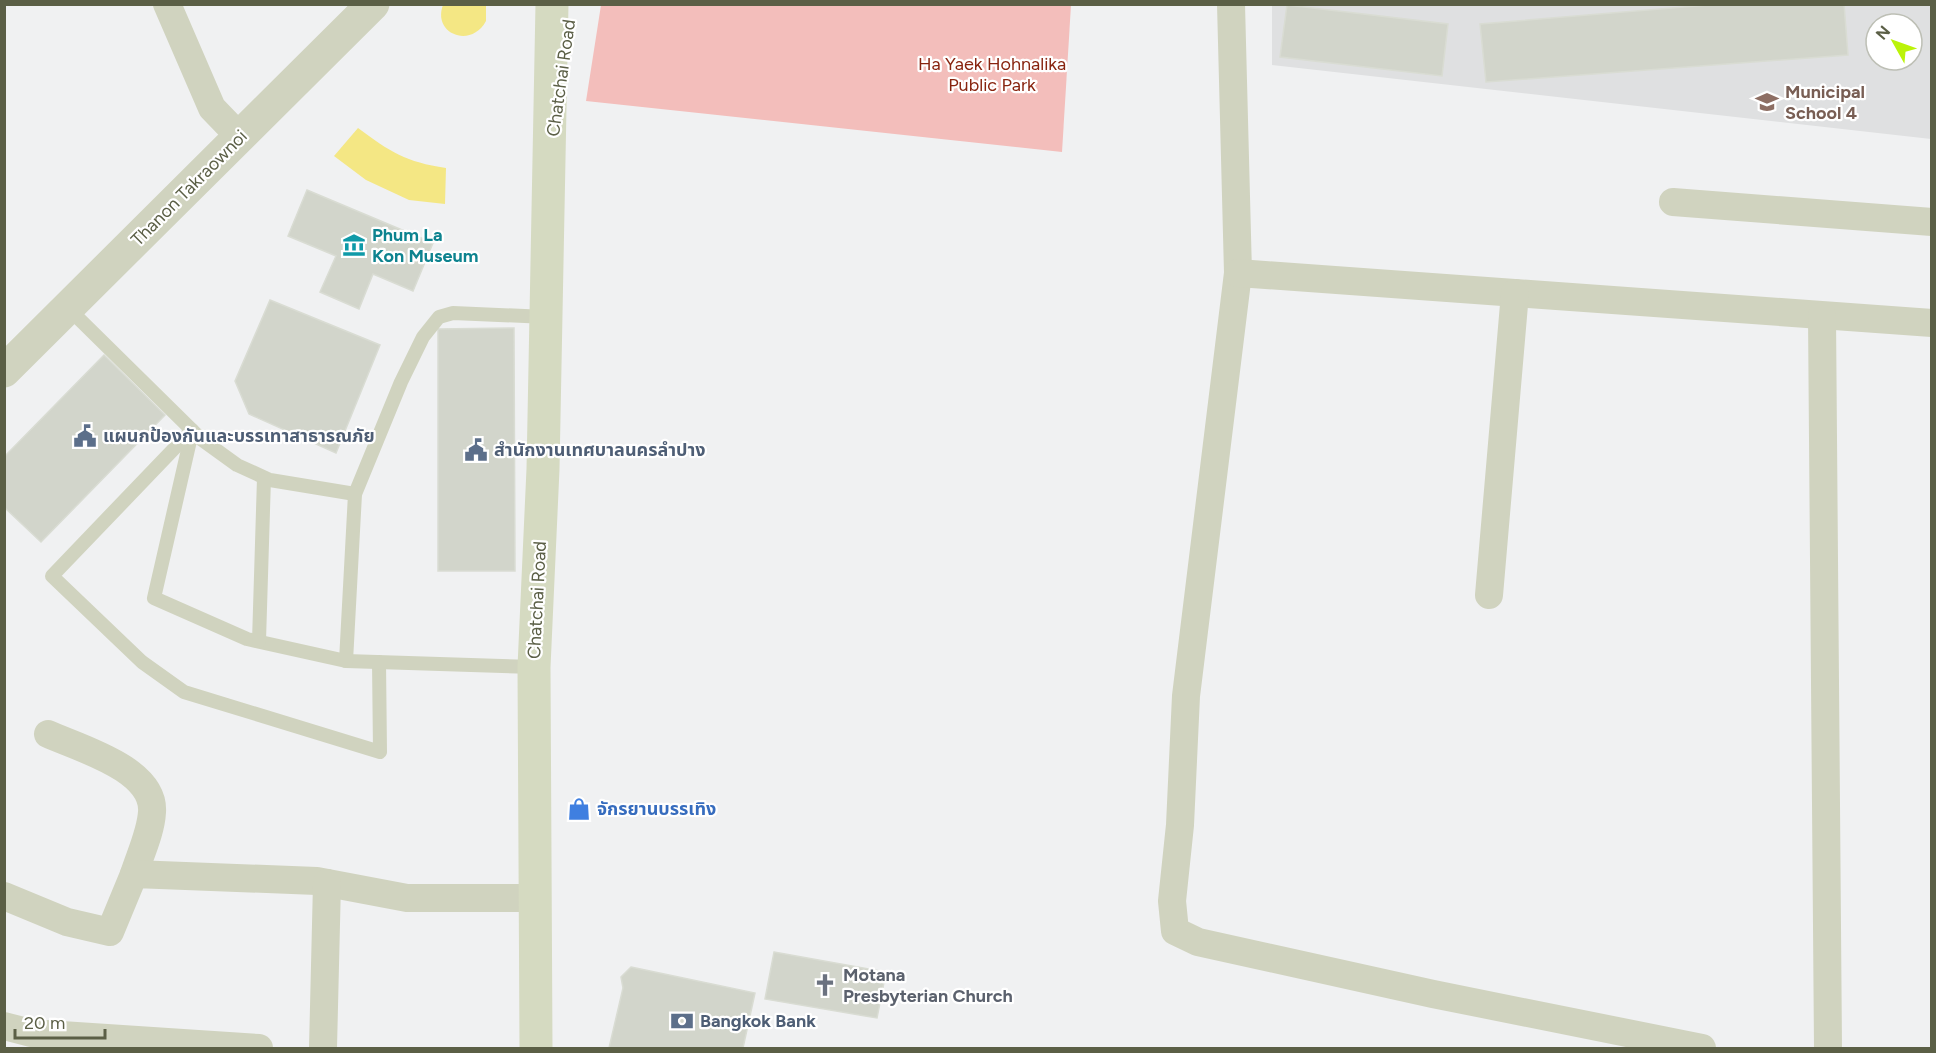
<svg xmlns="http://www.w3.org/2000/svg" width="1936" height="1053" viewBox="0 0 1936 1053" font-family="Figtree,'Noto Sans Thai',sans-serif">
<rect width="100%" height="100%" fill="#f0f1f2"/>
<path fill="#dfe0e1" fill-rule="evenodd" d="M1272,5H1931V139L1272,65ZM1876,24H1912V60H1876Z"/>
<path fill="#f3bebb" d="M601,5H1071L1062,152L586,101Z"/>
<g fill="#f4e784">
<path d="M443,5H486V21C471,49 432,34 443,5Z"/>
<path d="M358,128C390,152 406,162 446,168L445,204L409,200L366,180L334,156Z"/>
</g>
<g fill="#d2d5cb" stroke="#d9dcd3" stroke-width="1.5">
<path d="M1720,4H1844L1848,55L1486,82L1480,24Z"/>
<path d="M1287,5L1448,24L1442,76L1280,57Z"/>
<path d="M307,190L433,243L413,291L373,274L359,309L320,292L336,256L288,236Z"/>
<path d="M270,300L380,345L336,453L249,414L235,381Z"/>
<path d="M514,328L515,571H438V329Z"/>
<path d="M104,355L165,415L41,542L4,507V457Z"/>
<path d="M774,952L886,972L877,1018L765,999Z"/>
<path d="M631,967L755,993L743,1048H609L623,988L621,977Z"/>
</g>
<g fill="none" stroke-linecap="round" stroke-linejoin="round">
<g stroke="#d0d3bf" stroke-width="14">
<path d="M68,308L201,439L237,465L270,480L355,494"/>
<path d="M192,430L52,576L142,662L184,692L380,752L379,662"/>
<path d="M192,432L154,598L247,639L346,661L534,667"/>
<path d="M259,641L264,478"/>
<path d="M346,661L355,494L401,382L423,337L439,317L453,313L547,317"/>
</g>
<g stroke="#d0d3bf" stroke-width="28">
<path d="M167,4L212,108L240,137"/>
<path d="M1231,4L1238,273L1186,696L1180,825L1172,901L1175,931L1198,942L1433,994L1702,1048"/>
<path d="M1673,202L1932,222"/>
<path d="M1238,273L1932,323"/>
<path d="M1822,316L1828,1048"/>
<path d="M1489,595L1515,293"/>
<path d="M48,734C79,748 155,769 152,812C151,832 140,855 134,874"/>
<path d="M4,896L67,922L110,932L134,874L317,881L407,898H537"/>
<path d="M4,1026L31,1033L259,1048"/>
<path d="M323,1048L327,883"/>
</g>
<path stroke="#d0d3bf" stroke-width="33" d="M4,371L373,4"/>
<path stroke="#d5dac1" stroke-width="33" d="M536,1048L534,667L543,469L552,4"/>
</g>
<defs>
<g id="school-bare" transform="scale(1.8)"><path d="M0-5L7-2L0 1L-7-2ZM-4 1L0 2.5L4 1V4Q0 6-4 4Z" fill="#8d6e63" stroke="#fff" stroke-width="2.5" paint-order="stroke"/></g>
<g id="museum-bare" transform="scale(1.8)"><path d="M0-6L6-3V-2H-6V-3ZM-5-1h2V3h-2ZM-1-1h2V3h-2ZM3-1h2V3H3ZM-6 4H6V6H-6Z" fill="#0f9aa8" stroke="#fff" stroke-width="2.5" paint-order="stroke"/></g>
<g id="civic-bare" transform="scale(1.8)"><path d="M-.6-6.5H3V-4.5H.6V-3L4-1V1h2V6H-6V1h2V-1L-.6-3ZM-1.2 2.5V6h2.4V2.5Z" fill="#5c6f8a" stroke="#fff" stroke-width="2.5" paint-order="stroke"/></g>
<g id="shop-bare" transform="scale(1.8)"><path d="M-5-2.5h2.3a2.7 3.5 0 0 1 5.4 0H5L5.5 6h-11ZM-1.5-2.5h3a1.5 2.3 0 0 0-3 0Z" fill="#3f7fe0" stroke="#fff" stroke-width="2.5" paint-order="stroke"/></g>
<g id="church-bare" transform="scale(1.8)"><path d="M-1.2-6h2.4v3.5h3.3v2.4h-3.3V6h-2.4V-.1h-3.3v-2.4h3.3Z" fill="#6b7280" stroke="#fff" stroke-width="2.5" paint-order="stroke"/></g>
<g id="bank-bare" transform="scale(1.8)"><path d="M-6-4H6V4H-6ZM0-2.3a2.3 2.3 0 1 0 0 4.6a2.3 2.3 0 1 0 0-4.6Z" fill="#5c6f8a" stroke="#fff" stroke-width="2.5" paint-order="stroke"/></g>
</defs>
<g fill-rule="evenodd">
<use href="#school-bare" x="1767" y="102"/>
<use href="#museum-bare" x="354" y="245"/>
<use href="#civic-bare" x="85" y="436"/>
<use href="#civic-bare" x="476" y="450"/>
<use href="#shop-bare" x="579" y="809"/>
<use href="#church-bare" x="825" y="985"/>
<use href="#bank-bare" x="682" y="1021"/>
</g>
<g text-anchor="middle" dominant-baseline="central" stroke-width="4.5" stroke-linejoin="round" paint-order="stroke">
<g font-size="18" fill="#88240f" stroke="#fff">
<text x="992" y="64">Ha Yaek Hohnalika<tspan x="992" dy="21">Public Park</tspan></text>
</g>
<g font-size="18" fill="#5b5f46" stroke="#fff">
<text transform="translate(561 78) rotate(-82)">Chatchai Road</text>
<text transform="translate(189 188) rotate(-45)">Thanon Takraownoi</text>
<text transform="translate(537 600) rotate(-87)">Chatchai Road</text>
</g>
<g font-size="18" font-weight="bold" fill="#785e54" stroke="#fff" text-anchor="start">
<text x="1785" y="92">Municipal<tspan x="1785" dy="21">School 4</tspan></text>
</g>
<g font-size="18" font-weight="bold" fill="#0d838f" stroke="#fff" text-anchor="start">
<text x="372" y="235">Phum La<tspan x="372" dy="21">Kon Museum</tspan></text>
</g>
<g font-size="18" font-weight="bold" fill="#4e5e75" stroke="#fff" text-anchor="start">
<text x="103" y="436">แผนกป้องกันและบรรเทาสาธารณภัย</text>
<text x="494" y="450">สำนักงานเทศบาลนครลำปาง</text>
<text x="700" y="1021">Bangkok Bank</text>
</g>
<g font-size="18" font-weight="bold" fill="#366cbe" stroke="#fff" text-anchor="start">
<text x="597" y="809">จักรยานบรรเทิง</text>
</g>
<g font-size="18" font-weight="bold" fill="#5b616d" stroke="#fff" text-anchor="start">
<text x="843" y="975">Motana<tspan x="843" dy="21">Presbyterian Church</tspan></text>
</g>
</g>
<rect width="1936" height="1053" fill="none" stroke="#5b5f46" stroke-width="12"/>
<g transform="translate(1894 42) rotate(310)"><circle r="28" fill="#ffffff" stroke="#bdbfb5" stroke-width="1.5"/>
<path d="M0-4.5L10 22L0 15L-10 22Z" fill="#bbf309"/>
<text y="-9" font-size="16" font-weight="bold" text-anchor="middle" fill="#5b5f46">N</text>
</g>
<path d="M15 1029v9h90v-9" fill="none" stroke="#5b5f46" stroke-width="3"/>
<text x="24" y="1029" font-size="18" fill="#5b5f46" stroke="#ffffff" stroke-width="4.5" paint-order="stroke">20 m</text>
</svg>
